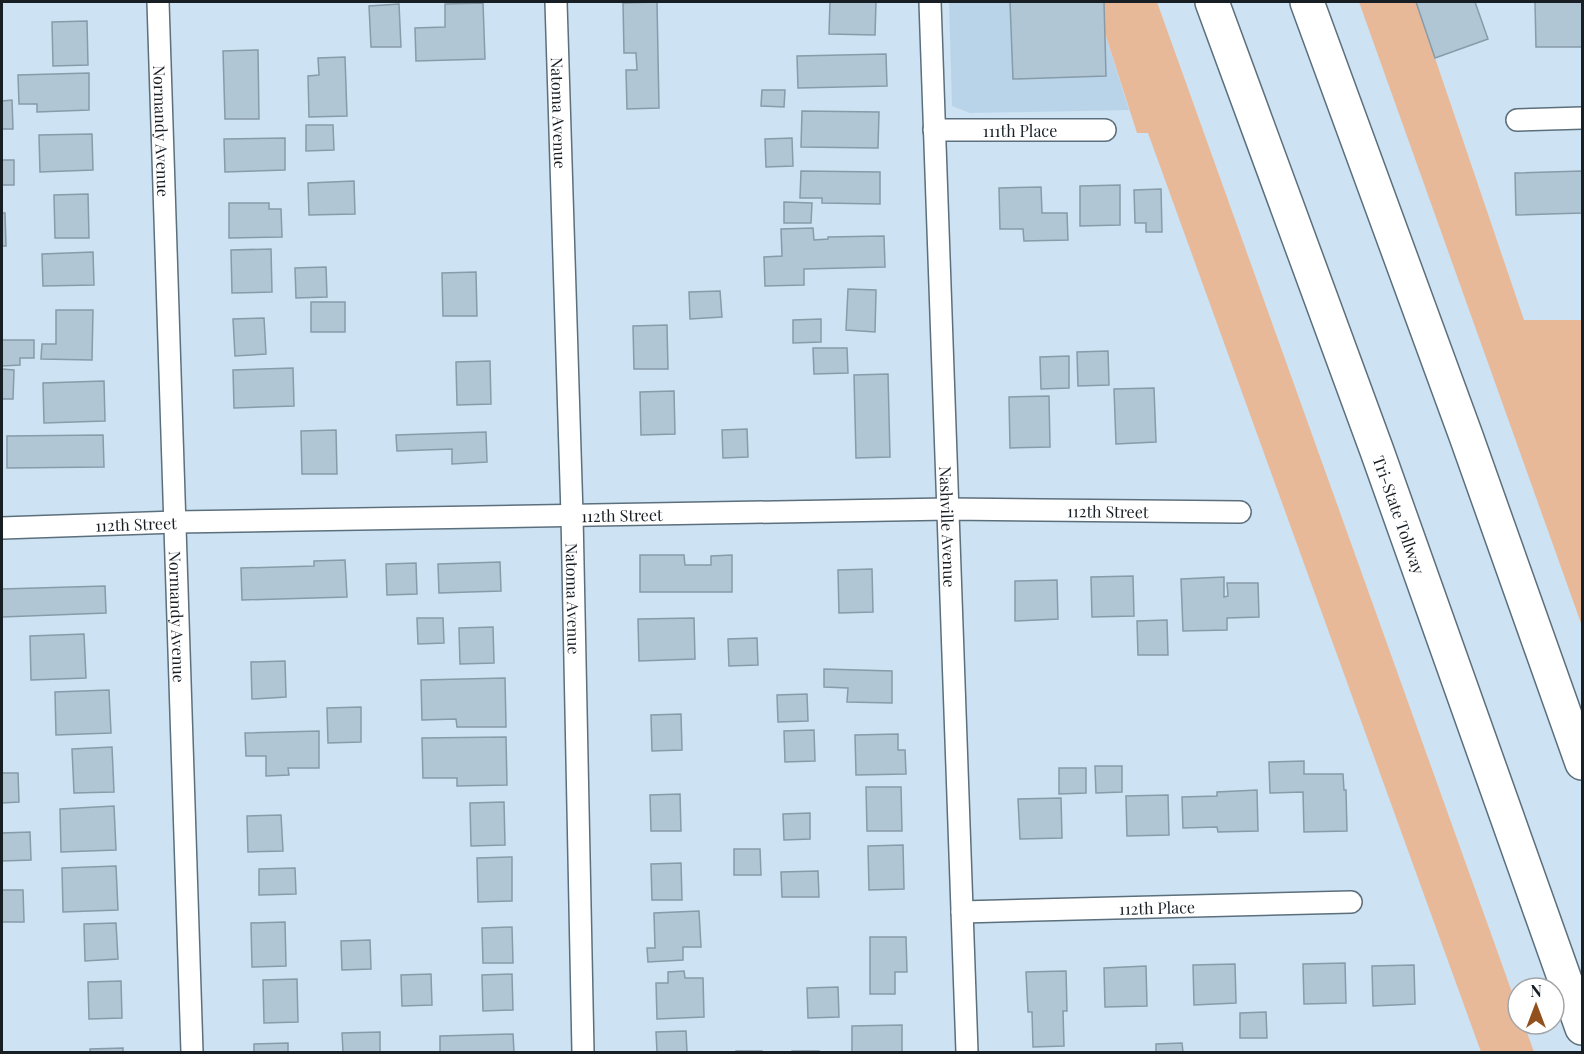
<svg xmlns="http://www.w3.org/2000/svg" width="1584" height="1054" viewBox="0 0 1584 1054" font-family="'Playfair Display',serif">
<rect width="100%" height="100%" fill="#cde2f2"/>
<path fill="#b9d4e8" d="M949,2H1095L1129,110L970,113L952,106Z"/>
<g fill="#e8b999">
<path d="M1095,2H1157L1518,1009V1024H1524L1534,1052H1481L1148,133H1137Z"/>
<path d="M1359,2H1416L1524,320H1582V626Z"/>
</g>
<g fill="#b1c6d5" stroke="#879ba9" stroke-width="1.5">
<path d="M657,2L659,108L627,109L626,70H637L636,53H624L623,3Z"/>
<path d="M830,2H876L875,35L829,34Z"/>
<path d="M1010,2H1104L1106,76L1013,79Z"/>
<path d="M1416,2H1475L1488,39L1435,58Z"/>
<path d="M1535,2H1582V47H1536Z"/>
<path d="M483,3L485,59L416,61L415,28L445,27V4Z"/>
<path d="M399,4L401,47H371L369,6Z"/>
<path d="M87,21L88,65L53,66L52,22Z"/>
<path d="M258,50L259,119H225L223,51Z"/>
<path d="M886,54L887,86L798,88L797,56Z"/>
<path d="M345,57L347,116L309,117L308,76L319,75L318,58Z"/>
<path d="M89,73V110L37,112V104H19L18,75Z"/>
<path d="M762,90H785L784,107L761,106Z"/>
<path d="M12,100L13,129H2V101Z"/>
<path d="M802,111L879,112L878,148L801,147Z"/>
<path d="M306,125H333L334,150L306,151Z"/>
<path d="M92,134L93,170L40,172L39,135Z"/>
<path d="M285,138V170L225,172L224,139Z"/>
<path d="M792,138L793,166L766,167L765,139Z"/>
<rect x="2" y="160" width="12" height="25"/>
<path d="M801,171L880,172V204L822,203V198H800Z"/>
<path d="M1582,171V213L1516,215L1515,173Z"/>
<path d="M354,181L355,214L309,215L308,183Z"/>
<path d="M1120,185V225L1080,226V186Z"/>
<path d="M1041,187L1042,213H1067L1068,240L1024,241L1023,229H1000L999,188Z"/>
<path d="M1161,189L1162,232H1146V223H1135L1134,190Z"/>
<path d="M88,194L89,238H55L54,195Z"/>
<path d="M784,202L812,203L811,223H784Z"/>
<path d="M229,203H269V209H281L282,237L229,238Z"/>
<path d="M2,213H5L6,246H2Z"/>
<path d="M813,228L814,240L828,239V237L884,236L885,267L804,269V285L765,286L764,257L782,256L781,229Z"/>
<path d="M271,249L272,292L232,293L231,250Z"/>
<path d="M93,252L94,285L43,286L42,254Z"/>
<path d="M326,267L327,297L296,298L295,268Z"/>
<path d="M476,272L477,316H443L442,273Z"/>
<path d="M848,289L876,290L875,332L846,330Z"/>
<path d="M720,291L722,317L690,319L689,292Z"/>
<rect x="311" y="302" width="34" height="30"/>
<path d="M56,310H93L92,360L41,359L42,344H56Z"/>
<path d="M264,318L266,354L235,356L233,319Z"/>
<path d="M821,319V342L793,343V320Z"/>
<path d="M667,325L668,369H634L633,326Z"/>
<path d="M2,340H34V358H20V365L2,366Z"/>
<path d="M813,348H847L848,373L814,374Z"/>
<path d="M1108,351L1109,385L1078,386L1077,352Z"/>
<path d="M1069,356V388L1041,389L1040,357Z"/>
<path d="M490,361L491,404L457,405L456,362Z"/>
<path d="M293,368L294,406L234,408L233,370Z"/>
<path d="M2,369L14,370L13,399H2Z"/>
<path d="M888,374L890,457L856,458L854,375Z"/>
<path d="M104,381L105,421L44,423L43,383Z"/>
<path d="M1154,388L1156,442L1116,444L1114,389Z"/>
<path d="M674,391L675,434L641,435L640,392Z"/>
<path d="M1049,396L1050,447L1010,448L1009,397Z"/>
<path d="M747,429L748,457L723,458L722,430Z"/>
<path d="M336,430L337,474H302L301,431Z"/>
<path d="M486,432L487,462L452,464V449L397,451L396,435Z"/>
<path d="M103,435L104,467L7,468V436Z"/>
<path d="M640,555H684L685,565H711V556L732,555V592H640Z"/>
<path d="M345,560L347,597L242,600L241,568L314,566V561Z"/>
<path d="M500,562L501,591L439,593L438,564Z"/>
<path d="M416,563L417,594L387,595L386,564Z"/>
<path d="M872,569L873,612L839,613L838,570Z"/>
<path d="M1133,576L1134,616L1092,617L1091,577Z"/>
<path d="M1224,577V597L1228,596L1227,583H1258L1259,617L1227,618V630L1183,631L1181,579Z"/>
<path d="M1057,580L1058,619L1015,621V581Z"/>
<path d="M105,586L106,613L2,617V589Z"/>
<path d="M417,618H443L444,643L418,644Z"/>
<path d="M694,618L695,659L639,661L638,619Z"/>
<path d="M1167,620L1168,655H1138L1137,621Z"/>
<path d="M493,627L494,663L460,664L459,628Z"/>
<path d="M84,634L86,678L31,680L30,636Z"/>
<path d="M757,638L758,665L729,666L728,639Z"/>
<path d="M285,661L286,697L252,699L251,662Z"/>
<path d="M824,669L892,671V703L847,702L848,688L824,687Z"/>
<path d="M505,678L506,727H457L456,719L422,720L421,680Z"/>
<path d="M109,690L111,733L56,735L55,692Z"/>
<path d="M807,694L808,721L778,722L777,695Z"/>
<path d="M361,707V742L328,743L327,708Z"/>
<path d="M681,714L682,750L652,751L651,715Z"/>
<path d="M814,730L815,761L785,762L784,731Z"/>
<path d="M319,731V768H288L289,775L266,776V756H246L245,733Z"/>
<path d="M898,734V750H905L906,774L856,775L855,735Z"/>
<path d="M506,737L507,785L457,786V778H423L422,738Z"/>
<path d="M112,747L114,792L74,793L72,749Z"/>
<path d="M1304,761V774H1343L1344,790H1346L1347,831L1304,832L1303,792L1270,793L1269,762Z"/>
<path d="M1095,766H1122V792L1096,793Z"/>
<path d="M1059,768H1086V793L1059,794Z"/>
<path d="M2,773H18L19,802L2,803Z"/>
<path d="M866,787H901L902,831H867Z"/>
<path d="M1257,790L1258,831L1218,832L1217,827L1183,828L1182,797L1217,796V792Z"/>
<path d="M680,794L681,831H651L650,795Z"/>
<path d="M1168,795L1169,835L1127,836L1126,796Z"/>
<path d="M1061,798L1062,838L1020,839L1018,799Z"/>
<path d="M504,802L505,845L471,846L470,803Z"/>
<path d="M114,806L116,850L61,852L60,809Z"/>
<path d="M810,813V839L784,840L783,814Z"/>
<path d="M281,815L283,851L248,852L247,816Z"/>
<path d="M30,832L31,860L2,861V833Z"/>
<path d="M903,845L904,889L869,890L868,846Z"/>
<path d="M734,849H760L761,875H734Z"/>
<path d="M512,857V901L478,902L477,858Z"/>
<path d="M681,863L682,900H652L651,864Z"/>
<path d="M116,866L118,910L63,912L62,868Z"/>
<path d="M295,868L296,894L259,895V869Z"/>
<path d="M818,871L819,897H782L781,872Z"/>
<path d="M2,890H23L24,922H2Z"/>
<path d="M699,911L701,947H683V960L648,962L647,948H655L654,913Z"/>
<path d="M285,922L286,966L252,967L251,923Z"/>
<path d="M116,923L118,959L85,961L84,924Z"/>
<path d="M512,927L513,963H483L482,928Z"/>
<path d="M870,937H906L907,972H895V994H870Z"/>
<path d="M370,940L371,969L342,970L341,941Z"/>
<path d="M1345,963L1346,1003L1304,1004L1303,964Z"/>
<path d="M1235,964L1236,1003L1194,1005L1193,965Z"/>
<path d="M1414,965L1415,1004L1373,1006L1372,966Z"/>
<path d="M1146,966L1147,1006L1105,1007L1104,968Z"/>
<path d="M684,971L685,978H703L704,1017L657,1019L656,983H668V972Z"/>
<path d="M1066,971L1067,1011H1063L1064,1046L1033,1047L1032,1012H1028L1026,972Z"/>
<path d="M431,974L432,1005L402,1006L401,975Z"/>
<path d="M512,974L513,1010L483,1011L482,975Z"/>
<path d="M297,979L298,1022L264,1023L263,980Z"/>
<path d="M121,981L122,1018L89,1019L88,982Z"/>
<path d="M838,987L839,1017L808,1018L807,988Z"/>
<path d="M1266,1012L1267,1038H1240V1013Z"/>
<path d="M902,1025V1052H852V1026Z"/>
<path d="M686,1031L687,1052H657L656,1032Z"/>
<path d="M380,1032V1052H343L342,1033Z"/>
<path d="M513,1034L514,1052H440V1036Z"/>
<path d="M288,1043V1052H254V1044Z"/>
<path d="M1182,1043L1183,1052H1156V1044Z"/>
<path d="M123,1048V1052H90V1049Z"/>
<rect x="736" y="1051" width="26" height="1"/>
<rect x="792" y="1051" width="27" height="1"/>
</g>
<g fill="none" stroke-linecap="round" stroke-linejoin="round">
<g stroke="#5c6f7c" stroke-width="24">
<g id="street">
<path id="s1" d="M158,2L192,1052"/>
<path id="s2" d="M556,2L572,515L583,1052"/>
<path id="s3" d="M930,2L967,1052"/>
<path d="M1517,120L1582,118"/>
<path id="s4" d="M934,130H1105"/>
<path id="s5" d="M2,528L176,522L948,509L1240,512"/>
<path id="s6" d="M962,912L1351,902"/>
</g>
</g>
<g stroke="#5c6f7c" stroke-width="36">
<g id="highway">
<path id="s7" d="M1212,2L1377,451L1582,1028"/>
<path d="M1307,2L1466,436L1582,763"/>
</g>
</g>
<use href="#street" stroke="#fff" stroke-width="21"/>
<use href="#highway" stroke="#fff" stroke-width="33"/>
</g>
<g text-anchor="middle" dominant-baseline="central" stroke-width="6" stroke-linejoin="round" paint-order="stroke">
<g font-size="16" fill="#171f25" stroke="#fff">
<text stroke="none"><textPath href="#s2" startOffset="111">Natoma Avenue</textPath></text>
<text stroke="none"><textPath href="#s4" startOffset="86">111th Place</textPath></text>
<text stroke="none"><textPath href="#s1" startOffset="129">Normandy Avenue</textPath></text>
<text stroke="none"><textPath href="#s5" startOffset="1106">112th Street</textPath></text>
<text stroke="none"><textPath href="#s5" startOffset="620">112th Street</textPath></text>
<text stroke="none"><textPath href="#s7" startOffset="546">Tri-State Tollway</textPath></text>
<text stroke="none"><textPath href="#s5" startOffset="134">112th Street</textPath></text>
<text stroke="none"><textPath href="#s3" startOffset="525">Nashville Avenue</textPath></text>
<text stroke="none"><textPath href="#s2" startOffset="597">Natoma Avenue</textPath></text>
<text stroke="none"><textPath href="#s1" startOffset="615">Normandy Avenue</textPath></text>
<text stroke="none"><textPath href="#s6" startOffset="195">112th Place</textPath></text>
</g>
</g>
<rect width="1584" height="1054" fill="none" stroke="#171f25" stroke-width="6"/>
<g transform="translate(1536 1006)"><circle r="28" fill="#ffffff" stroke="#a2a5a8" stroke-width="1.5"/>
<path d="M0-4.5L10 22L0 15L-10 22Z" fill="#92511c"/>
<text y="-9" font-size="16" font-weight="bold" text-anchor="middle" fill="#171f25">N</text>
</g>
</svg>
